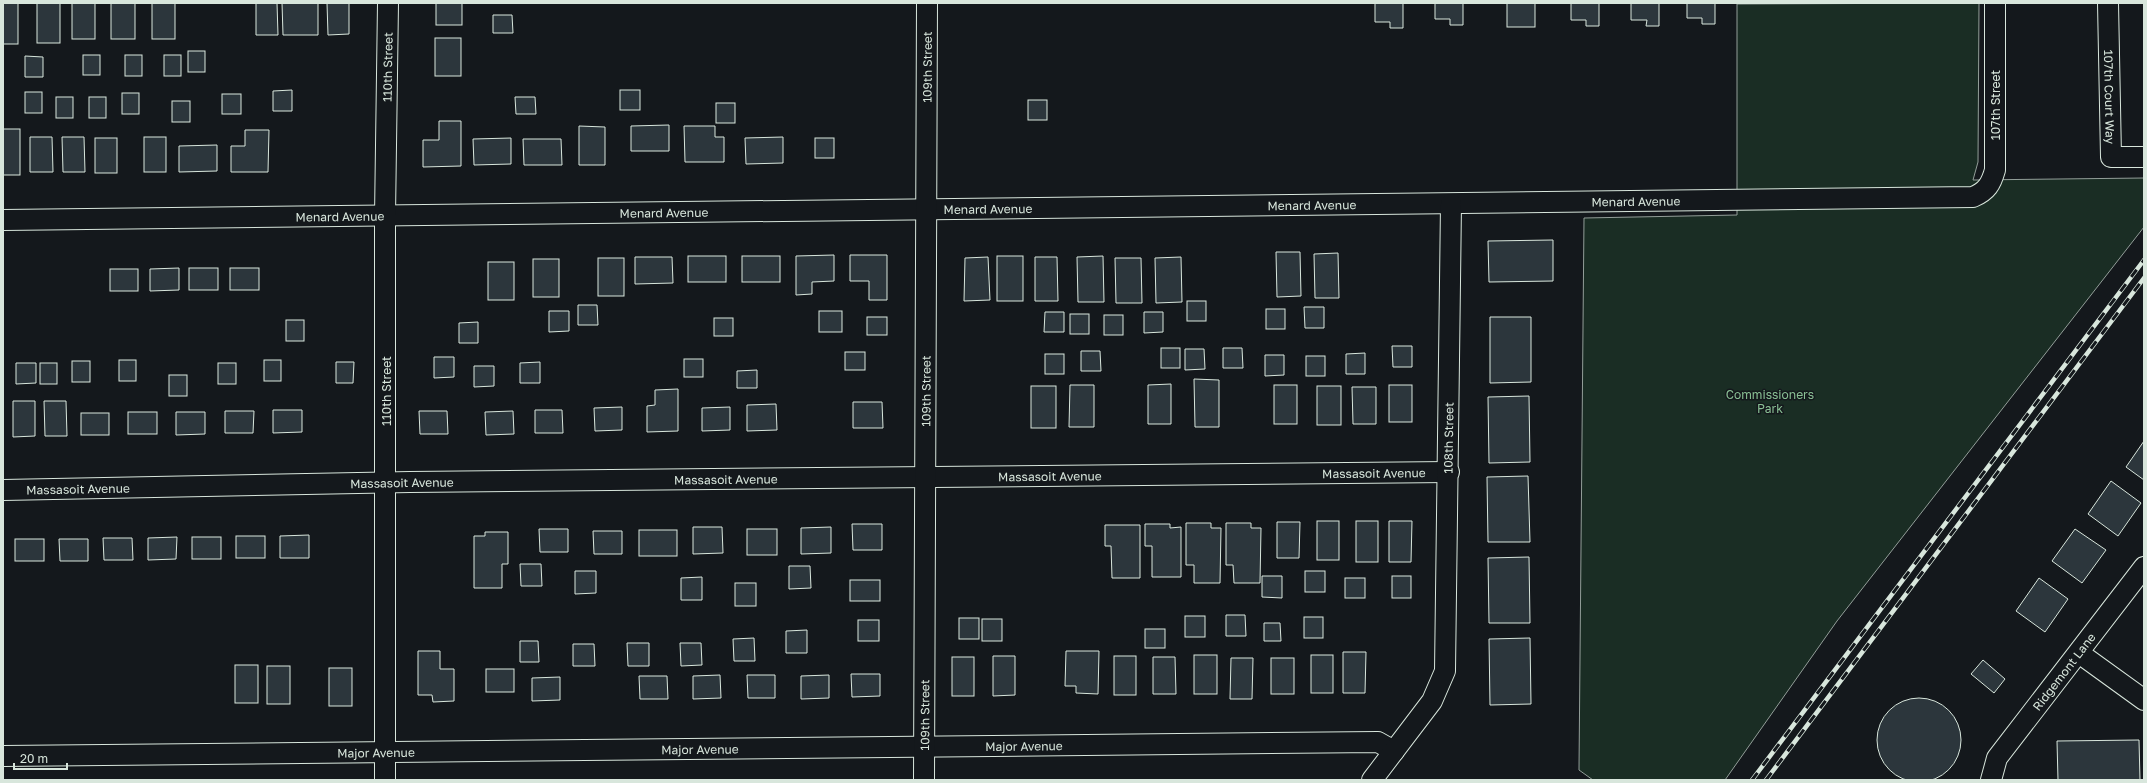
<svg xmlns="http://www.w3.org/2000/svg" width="2147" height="783" viewBox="0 0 2147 783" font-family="'Golos Text',sans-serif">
<rect width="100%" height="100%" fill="#14181c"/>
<path fill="#1a2d24" stroke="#939e99" d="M1979,3L1978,162L1973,180L2144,178V227L1837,621L1725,780H1593L1579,770L1584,218L1737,215V4Z"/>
<g fill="#2c363c" stroke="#d8e6dc">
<rect x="3" y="3" width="15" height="41"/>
<rect x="37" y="3" width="23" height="40"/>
<rect x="72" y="3" width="23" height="36"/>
<rect x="111" y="3" width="24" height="36"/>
<rect x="152" y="3" width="23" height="36"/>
<path d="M256,3H277L278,35H256Z"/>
<path d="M282,3H318V35H283Z"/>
<path d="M327,3H349V34L328,35Z"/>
<rect x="436" y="3" width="26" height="22"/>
<path d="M1375,3H1403V28H1390V22H1375Z"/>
<path d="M1435,3H1463V25H1450V19H1435Z"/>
<rect x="1507" y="3" width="28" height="24"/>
<path d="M1571,3H1599V26H1586V20H1571Z"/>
<path d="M1631,3H1659V26H1646L1647,20H1631Z"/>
<path d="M1687,3H1715V24H1702V18H1687Z"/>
<path d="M493,15H512L513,33H493Z"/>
<rect x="435" y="38" width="26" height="38"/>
<rect x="188" y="51" width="17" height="21"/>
<rect x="83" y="55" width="17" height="20"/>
<rect x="125" y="55" width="17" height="21"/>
<rect x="164" y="55" width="17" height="21"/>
<path d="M25,56L43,57V77H25Z"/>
<path d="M292,90V111H273V91Z"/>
<rect x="620" y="90" width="20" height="20"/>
<rect x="25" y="92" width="17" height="21"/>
<rect x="122" y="93" width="17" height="21"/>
<rect x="222" y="94" width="19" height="20"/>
<rect x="56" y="97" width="17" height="21"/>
<rect x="89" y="97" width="17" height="21"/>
<path d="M515,97H535L536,114H516Z"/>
<rect x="1028" y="100" width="19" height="20"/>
<rect x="172" y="101" width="18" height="21"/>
<rect x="716" y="103" width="19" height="20"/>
<path d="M439,121H461V166L423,167V140H439Z"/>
<path d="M669,125V151H631V126Z"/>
<path d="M579,126L605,127V165H579Z"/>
<path d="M684,126H715V137H724V162H685Z"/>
<rect x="3" y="129" width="17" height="46"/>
<path d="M245,130H269L268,172H231V146H245Z"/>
<path d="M30,137H52L53,172H30Z"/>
<path d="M62,137H84L85,172H63Z"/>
<rect x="144" y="137" width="22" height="35"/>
<path d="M783,137V163L746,164L745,138Z"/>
<rect x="95" y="138" width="22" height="35"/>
<path d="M511,138V164L474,165L473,139Z"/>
<rect x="815" y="138" width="19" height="20"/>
<path d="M523,139H561L562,165H524Z"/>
<path d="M217,145V171L179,172V146Z"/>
<path d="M1553,240V281L1489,282L1488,241Z"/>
<path d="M1276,252H1300L1301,296L1277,297Z"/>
<path d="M1338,253L1339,298H1315L1314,254Z"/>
<path d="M834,255V281L812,282V294L796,295V256Z"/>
<path d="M850,255H887V300H869V281H850Z"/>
<rect x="688" y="256" width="38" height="26"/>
<rect x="742" y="256" width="38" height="26"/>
<rect x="997" y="256" width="26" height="45"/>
<path d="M1103,256L1104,302H1078L1077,257Z"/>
<path d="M635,257H672L673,283L635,284Z"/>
<path d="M988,257L990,300L964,301L965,258Z"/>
<path d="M1035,257H1057L1058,301H1035Z"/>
<path d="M1181,257L1182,302L1156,303L1155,258Z"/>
<rect x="598" y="258" width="26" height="38"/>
<path d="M1115,258H1141L1142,303H1116Z"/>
<rect x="533" y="259" width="26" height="38"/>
<rect x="488" y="262" width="26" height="38"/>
<path d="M179,268V290L150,291V269Z"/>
<rect x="189" y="268" width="29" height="22"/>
<rect x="230" y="268" width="29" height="22"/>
<rect x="110" y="269" width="28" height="22"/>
<rect x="1187" y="301" width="19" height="20"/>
<path d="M578,305H597L598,325H578Z"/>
<path d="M1304,307H1324V328H1305Z"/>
<rect x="1266" y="309" width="19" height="20"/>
<path d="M549,311H569V331L549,332Z"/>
<rect x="819" y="311" width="23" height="21"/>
<path d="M1045,312H1064V332H1044Z"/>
<path d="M1144,312H1163V332L1144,333Z"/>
<rect x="1070" y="314" width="19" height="20"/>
<rect x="1104" y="315" width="19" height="20"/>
<rect x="867" y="317" width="20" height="18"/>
<path d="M1490,317H1531V382L1490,383Z"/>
<rect x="714" y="318" width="19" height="18"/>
<rect x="286" y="320" width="18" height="21"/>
<path d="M478,322V343H459V323Z"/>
<path d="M1392,346H1412V367H1393Z"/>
<rect x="1161" y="348" width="19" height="20"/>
<path d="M1223,348H1242L1243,368H1223Z"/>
<path d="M1185,349H1204L1205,369L1185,370Z"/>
<path d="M1081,351H1100L1101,371H1081Z"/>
<rect x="845" y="352" width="20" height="18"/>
<path d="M1365,353V374H1346V354Z"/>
<rect x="1045" y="354" width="19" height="20"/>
<path d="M1265,355H1284V375L1265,376Z"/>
<rect x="1306" y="356" width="19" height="20"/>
<path d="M434,357H454V377L434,378Z"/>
<rect x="684" y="359" width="19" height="18"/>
<rect x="119" y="360" width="17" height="21"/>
<rect x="264" y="360" width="17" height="21"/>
<rect x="72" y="361" width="18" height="21"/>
<path d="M336,362H354L353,383H336Z"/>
<path d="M540,362V383H520V363Z"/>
<path d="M16,363H36V383L16,384Z"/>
<rect x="40" y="363" width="17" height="21"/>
<rect x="218" y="363" width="18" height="21"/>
<path d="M474,366H494V386L474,387Z"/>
<path d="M757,370V388H737V371Z"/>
<rect x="169" y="375" width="18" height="21"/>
<path d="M1194,379L1219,380V427H1195Z"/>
<path d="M1171,384V424H1148V385Z"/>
<path d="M1070,385H1094V427H1069Z"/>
<rect x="1274" y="385" width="23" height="39"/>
<rect x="1389" y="385" width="23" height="37"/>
<rect x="1031" y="386" width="25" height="42"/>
<rect x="1317" y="386" width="24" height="39"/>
<path d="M1352,387H1376V424H1353Z"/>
<path d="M678,389V431L647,432V406L655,405V390Z"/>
<path d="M1529,396L1530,462L1489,463L1488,397Z"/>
<path d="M13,401H35V436L13,437Z"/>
<path d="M44,401H66L67,436H45Z"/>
<path d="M853,402H882L883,428H853Z"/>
<path d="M776,404L777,430L747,431V405Z"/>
<path d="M622,407V430L595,431L594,408Z"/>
<path d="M730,407V430L702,431V408Z"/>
<path d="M273,410H302V432L273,433Z"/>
<path d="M535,410H562L563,433H535Z"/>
<path d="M225,411H254L253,433H225Z"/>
<path d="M419,411H447L448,434H420Z"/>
<path d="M513,411L514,434L486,435L485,412Z"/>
<rect x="128" y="412" width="29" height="22"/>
<path d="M176,412H205V434L176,435Z"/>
<rect x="81" y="413" width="28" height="22"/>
<path d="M2144,441V480L2126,467Z"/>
<path d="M1528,476L1530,542H1488L1487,477Z"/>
<path d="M2111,481L2141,503L2118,536L2088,514Z"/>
<rect x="1317" y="521" width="22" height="39"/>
<rect x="1356" y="521" width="22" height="41"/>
<path d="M1389,521H1412L1411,562H1389Z"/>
<path d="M1277,522H1300L1299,558H1277Z"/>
<path d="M1186,523H1211V528H1221L1220,583H1194V565H1186Z"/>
<path d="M1226,523H1251V528H1261L1260,583H1234L1233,565H1226Z"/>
<path d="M852,524H882V550H853Z"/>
<path d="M1145,524H1170V528L1181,527V577H1152V546H1145Z"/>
<path d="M1105,525H1140V578H1112L1111,546H1105Z"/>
<path d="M693,527H722L723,553L693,554Z"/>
<path d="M831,527V553L801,554V528Z"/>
<path d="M539,529H568V552H540Z"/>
<rect x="747" y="529" width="30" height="26"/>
<path d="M2075,529L2106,550L2082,583L2052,561Z"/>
<rect x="639" y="530" width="38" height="26"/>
<path d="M593,531H622V554H594Z"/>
<path d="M485,532H508V564H502V588H474V536H485Z"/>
<path d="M309,535V558H280V536Z"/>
<rect x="236" y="536" width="29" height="22"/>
<path d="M177,537L176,559L148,560V538Z"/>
<rect x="192" y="537" width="29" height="22"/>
<path d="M103,538H132L133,560H104Z"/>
<rect x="15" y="539" width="29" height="22"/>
<path d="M59,539H88V561H60Z"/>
<path d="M1529,557L1530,623H1489L1488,558Z"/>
<path d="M520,564H541L542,586H521Z"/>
<path d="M789,566H810L811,588L789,589Z"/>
<path d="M575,571H596V593L575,594Z"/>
<rect x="1305" y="571" width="20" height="21"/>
<path d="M1262,576H1282V598L1262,597Z"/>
<rect x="1392" y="576" width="19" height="22"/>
<path d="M702,577V600H681V578Z"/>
<rect x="1345" y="578" width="20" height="20"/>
<path d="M2039,578L2068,599L2045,632L2016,611Z"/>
<rect x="850" y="580" width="30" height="21"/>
<rect x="735" y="583" width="21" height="23"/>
<path d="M1226,615H1245L1246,636H1226Z"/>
<rect x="1185" y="616" width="20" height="21"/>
<rect x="1304" y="617" width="19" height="21"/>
<rect x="959" y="618" width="20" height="21"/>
<rect x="982" y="619" width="20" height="22"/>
<rect x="858" y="620" width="21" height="21"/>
<path d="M1264,623H1280L1281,641H1264Z"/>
<rect x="1145" y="629" width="20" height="19"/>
<path d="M807,630V653H786V631Z"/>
<path d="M754,638L755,661H734L733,639Z"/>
<path d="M1530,638L1531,704L1490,705L1489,639Z"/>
<path d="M520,641H538L539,662H520Z"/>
<path d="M627,643H649V666H628Z"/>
<path d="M680,643H701L702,665L681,666Z"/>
<path d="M573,644H594L595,666H573Z"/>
<path d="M418,651H440V669H454V701L433,702L432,695H418Z"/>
<path d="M1066,651H1099L1098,694L1076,693V686H1065Z"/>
<path d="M1343,652H1366L1365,693H1343Z"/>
<rect x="1194" y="655" width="23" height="39"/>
<rect x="1311" y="655" width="22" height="38"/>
<path d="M993,656H1015V695L993,696Z"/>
<rect x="1114" y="656" width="22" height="39"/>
<rect x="952" y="657" width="22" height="39"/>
<path d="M1153,657H1175L1176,694H1153Z"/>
<path d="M1231,658H1253L1252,699H1230Z"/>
<rect x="1271" y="658" width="23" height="36"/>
<path d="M1983,660L2005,679L1994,693L1971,674Z"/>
<rect x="235" y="665" width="23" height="38"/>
<rect x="267" y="666" width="23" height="38"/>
<rect x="329" y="668" width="23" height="38"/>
<rect x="486" y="669" width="28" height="23"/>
<path d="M851,674H880V696L852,697Z"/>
<path d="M720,675L721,698L693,699V676Z"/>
<path d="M747,675H775V698H748Z"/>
<path d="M829,675V698L801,699V676Z"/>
<path d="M639,676H667L668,699H640Z"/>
<path d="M560,677V700L532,701V678Z"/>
<circle cx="1919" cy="740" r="42"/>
<path d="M2139,740L2140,780H2058L2057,741Z"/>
</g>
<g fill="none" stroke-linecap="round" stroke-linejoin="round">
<g stroke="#d8e6dc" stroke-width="22">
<g id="minor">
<path id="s1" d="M2108,3L2111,157H2144"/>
<path id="s2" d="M3,220L1973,197C1987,191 1991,184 1995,170V3"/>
<path id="s3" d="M3,490L410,482L1449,472"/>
<path d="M2079,653L2144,700"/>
<path id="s4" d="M3,756L1378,742L1394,751"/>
<path id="s5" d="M385,780V216L388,3"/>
<path id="s6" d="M924,780L927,3"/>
<path id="s7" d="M1372,780L1432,701L1445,671L1451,204"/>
<path id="s8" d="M1991,780L1997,758L2144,567"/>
</g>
</g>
<use href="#minor" stroke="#14181c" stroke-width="20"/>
<g stroke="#d8e6dc" stroke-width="4.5">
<g id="rail">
<path d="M1752,780L2144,260"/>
<path d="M1766,780L2144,278"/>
</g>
</g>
<use href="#rail" stroke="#14181c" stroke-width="3" stroke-dasharray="9" stroke-linecap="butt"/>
</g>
<g text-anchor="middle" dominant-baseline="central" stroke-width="3" stroke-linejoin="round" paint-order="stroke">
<g font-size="12" fill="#d8e6dc" stroke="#14181c">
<text stroke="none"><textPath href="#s5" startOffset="713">110th Street</textPath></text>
<text stroke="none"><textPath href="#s6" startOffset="713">109th Street</textPath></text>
<text stroke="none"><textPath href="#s1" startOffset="94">107th Court Way</textPath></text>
<text transform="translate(1995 105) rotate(-90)">107th Street</text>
<text stroke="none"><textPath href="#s2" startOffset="1633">Menard Avenue</textPath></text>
<text stroke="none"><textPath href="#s2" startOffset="1309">Menard Avenue</textPath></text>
<text stroke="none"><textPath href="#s2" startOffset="985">Menard Avenue</textPath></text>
<text stroke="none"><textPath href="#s2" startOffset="661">Menard Avenue</textPath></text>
<text stroke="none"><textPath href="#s2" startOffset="337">Menard Avenue</textPath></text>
<text transform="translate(386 391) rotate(-90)">110th Street</text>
<text stroke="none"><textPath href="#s6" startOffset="389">109th Street</textPath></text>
<text stroke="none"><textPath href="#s7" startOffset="365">108th Street</textPath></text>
<text stroke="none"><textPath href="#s3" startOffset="1371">Massasoit Avenue</textPath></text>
<text stroke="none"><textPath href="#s3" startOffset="1047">Massasoit Avenue</textPath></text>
<text stroke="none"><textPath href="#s3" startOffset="723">Massasoit Avenue</textPath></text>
<text stroke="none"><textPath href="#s3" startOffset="399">Massasoit Avenue</textPath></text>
<text stroke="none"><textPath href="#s3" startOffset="75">Massasoit Avenue</textPath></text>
<text stroke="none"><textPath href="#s8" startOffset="132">Ridgemont Lane</textPath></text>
<text stroke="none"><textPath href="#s6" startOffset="65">109th Street</textPath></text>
<text stroke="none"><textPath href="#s4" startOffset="1021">Major Avenue</textPath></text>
<text stroke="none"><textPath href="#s4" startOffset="697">Major Avenue</textPath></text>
<text stroke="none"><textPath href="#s4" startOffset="373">Major Avenue</textPath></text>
</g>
<g font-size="12" fill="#8ac095" stroke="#14181c">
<text x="1770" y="394">Commissioners<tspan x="1770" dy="14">Park</tspan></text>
</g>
</g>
<rect width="2147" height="783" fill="none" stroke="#d8e6dc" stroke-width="8"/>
<path d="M14 763v6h53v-6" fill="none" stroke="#d8e6dc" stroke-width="2"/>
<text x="20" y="763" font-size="12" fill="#d8e6dc" stroke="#14181c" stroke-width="3" paint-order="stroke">20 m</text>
</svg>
